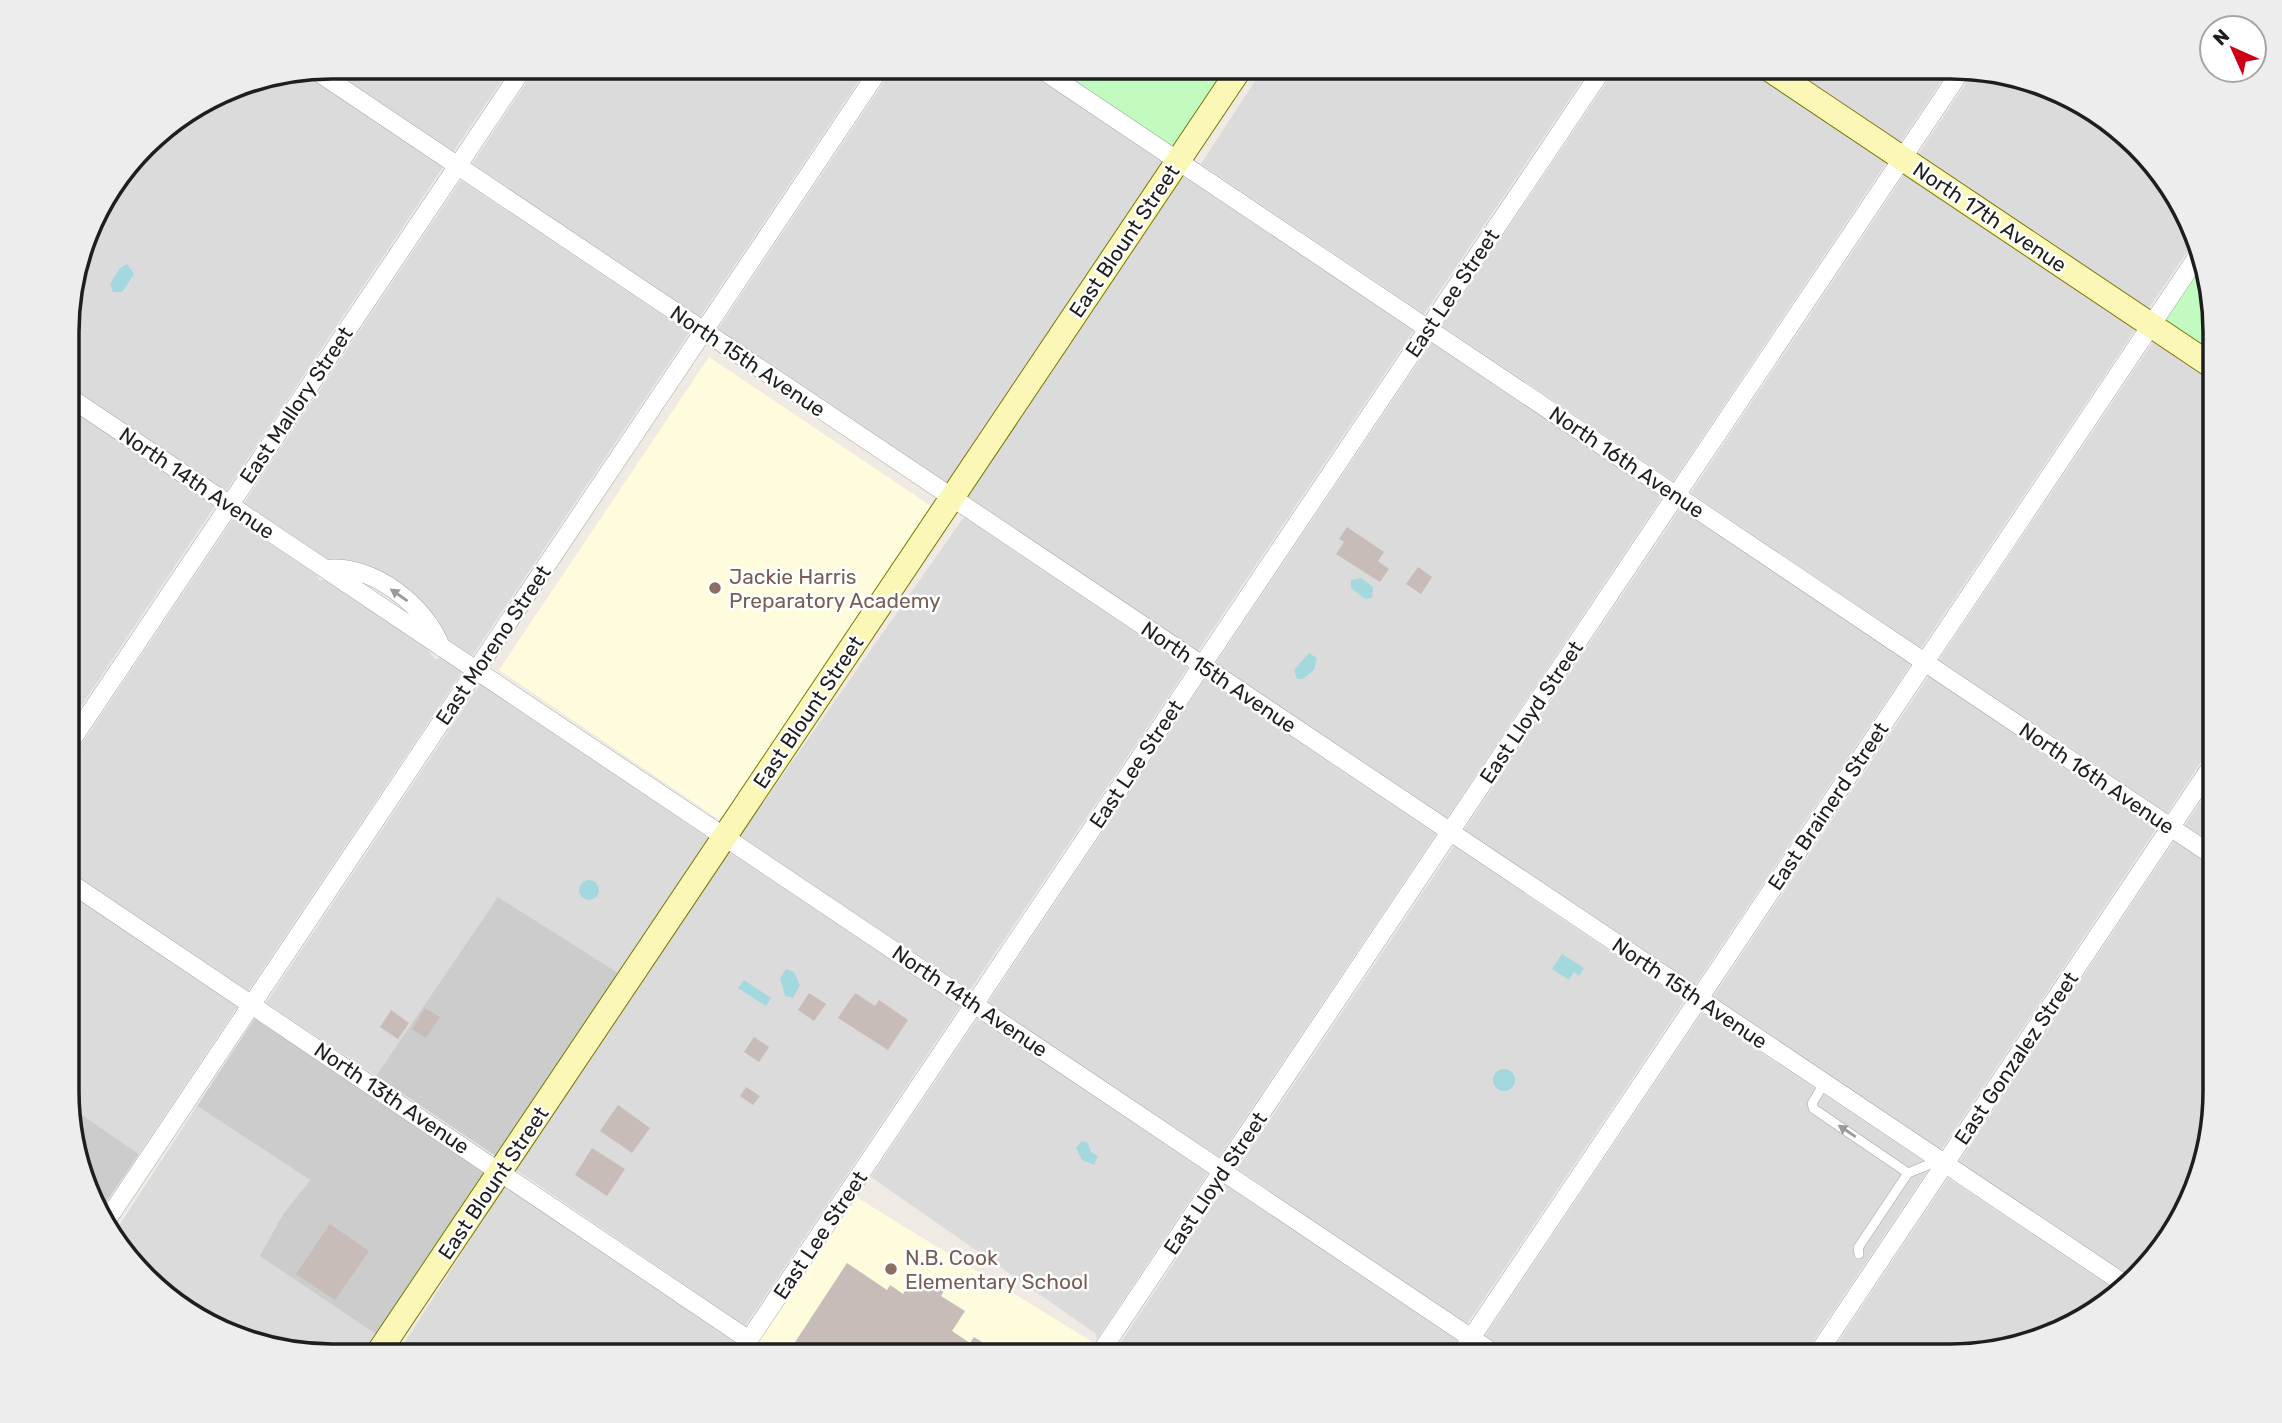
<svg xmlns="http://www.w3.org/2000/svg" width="2282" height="1423" viewBox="0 0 2282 1423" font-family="Rubik,sans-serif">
<rect width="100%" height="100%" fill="#efeae4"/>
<g fill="#dcdbdb">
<path d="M328,67H511L453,152Z"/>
<path d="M537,67H868L700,317L472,164Z"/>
<path d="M894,67H1021L1164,162L948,484L718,329Z"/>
<path d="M1264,67H1591L1424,314L1201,164Z"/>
<path d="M1617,67H1749L1888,160L1673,481L1442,326Z"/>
<path d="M1783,67H1951L1899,144Z"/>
<path d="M1975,70L2019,76L2097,111L2180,199L2193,243L2147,311L1917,156Z"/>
<path d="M302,72L443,167L226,491L69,386V298L94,214L157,133L231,87Z"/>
<path d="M1906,172L2137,327L1921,648L1691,493Z"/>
<path d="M1181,174L1414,330L1198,651L966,496Z"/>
<path d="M461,180L689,333L472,656L449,641L438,619L407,588L380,571L353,561L327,559L244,503Z"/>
<path d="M2155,339L2215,380V741L2167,813L1939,660Z"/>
<path d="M1432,342L1662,497L1447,818L1216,663Z"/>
<path d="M69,408L215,506L69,724Z"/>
<path d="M1680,509L1911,664L1695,985L1464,830Z"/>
<path d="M964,517L1188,667L970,990L740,836Z"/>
<path d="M233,519L317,575L319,580H325L427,649L435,659L440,658L462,672L248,991L69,871V763Z"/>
<path d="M1929,676L2156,829L1941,1150L1713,997Z"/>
<path d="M1205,679L1436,834L1219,1157L988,1003Z"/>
<path d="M480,684L710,839L620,974L498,897L376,1076L266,1003Z"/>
<path d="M2215,780V845L2185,825Z"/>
<path d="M2174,841L2215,868V1108L2202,1176L2171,1238L2130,1277L1959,1162Z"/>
<path d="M1454,846L1684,1001L1467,1324L1237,1169Z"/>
<path d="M728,851L960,1006L745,1326L515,1169Z"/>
<path d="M69,893L238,1006L139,1154L69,1106V1061L72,1057L69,1054Z"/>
<path d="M1702,1013L1931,1166L1803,1356H1515L1485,1336Z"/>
<path d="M978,1018L1208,1173L1097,1339L1095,1333L871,1177Z"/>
<path d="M197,1106L310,1180L283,1214L261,1256L377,1335L362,1356H331L263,1347L185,1312L111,1238Z"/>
<path d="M1948,1178L2116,1290L2082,1321L1967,1356H1829Z"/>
<path d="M505,1185L734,1342L725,1356H389L395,1347L400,1350Z"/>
<path d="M1226,1185L1457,1340L1446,1356H1116L1115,1351Z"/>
</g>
<g fill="#fffbdd">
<path d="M709,357L931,506L721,821L499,670Z"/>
<path d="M856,1197L1091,1341L1081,1356H749Z"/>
</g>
<g fill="#ccc">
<path d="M498,897L620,974L497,1157L376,1076Z"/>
<path d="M255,1018L486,1173L377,1335L260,1256L283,1214L310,1180L197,1106Z"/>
<path d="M69,1106L139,1154L101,1210L69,1125Z"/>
</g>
<g fill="#c1fbbf">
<path d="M1051,67H1227L1173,150Z"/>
<path d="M2200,267L2215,315V356L2164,321Z"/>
</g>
<g fill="#a3d8df">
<path d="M127,264L134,274L122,292H113L110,284L120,268Z"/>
<path d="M1361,578L1373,587L1372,598L1365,599L1351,588V580Z"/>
<path d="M1309,653L1317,658L1314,670L1303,679H1297L1294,670Z"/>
<circle cx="589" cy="890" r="10"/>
<path d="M1562,954L1584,968L1579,976L1574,972L1569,980L1552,969Z"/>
<path d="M786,969L794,972L800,985L793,998L785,996L780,978Z"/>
<path d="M744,980L771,998L766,1006L738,988Z"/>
<circle cx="1504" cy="1080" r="11"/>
<path d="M1082,1141L1088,1143L1091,1152L1098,1156L1094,1165L1082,1160L1076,1148Z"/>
</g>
<g fill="#c7bcb7">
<path d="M1347,527L1384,552L1378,561L1389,569L1380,582L1336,554L1344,542L1339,539Z"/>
<path d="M1418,567L1432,577L1421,594L1406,584Z"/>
<path d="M809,993L826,1004L814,1021L798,1010Z"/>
<path d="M855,993L875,1006L879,1000L908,1020L888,1050L838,1018Z"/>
<path d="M425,1008L440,1017L426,1038L412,1029Z"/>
<path d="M391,1010L409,1023L398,1039L380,1027Z"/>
<path d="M754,1037L769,1047L759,1062L744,1052Z"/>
<path d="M746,1087L760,1096L753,1105L740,1096Z"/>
<path d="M618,1105L650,1128L632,1153L600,1131Z"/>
<path d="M592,1148L625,1169L607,1196L575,1175Z"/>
<path d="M330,1224L369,1251L335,1300L296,1274Z"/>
<path d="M847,1263L887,1290L890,1285L903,1294L917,1273L944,1291L941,1296L965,1311L952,1331L970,1343L974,1337L1005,1356H786Z"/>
</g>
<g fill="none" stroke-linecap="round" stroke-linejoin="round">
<g stroke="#a5a5a5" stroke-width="10">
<g id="lane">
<path d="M1824,1083L1812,1104L1814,1109L1908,1173"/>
<path d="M1859,1254L1858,1248L1908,1173L1940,1160"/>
</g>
</g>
<g stroke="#a5a5a5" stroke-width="19">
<g id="street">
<path d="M1038,67L2215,857"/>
<path d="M315,70L2123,1283"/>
<path d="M69,397L1498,1356"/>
<path d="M327,569C373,564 426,606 441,647"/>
<path d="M69,744L524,67"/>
<path d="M69,882L749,1340"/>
<path d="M105,1223L881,67"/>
<path d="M738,1356L1604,67"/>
<path d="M1098,1356L1963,68"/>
<path d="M1459,1356L2197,257"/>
<path d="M1816,1356L2215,761"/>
</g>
</g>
<g stroke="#797801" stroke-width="26">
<g id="secondary">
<path d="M1766,67L2215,368"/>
<path d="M376,1356L1241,67"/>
</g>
</g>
<use href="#lane" stroke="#fff" stroke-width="9"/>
<use href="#street" stroke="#fff" stroke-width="18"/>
<use href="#secondary" stroke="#fbf7b6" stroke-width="24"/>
</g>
<defs><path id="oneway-solid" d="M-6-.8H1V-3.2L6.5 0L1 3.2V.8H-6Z" transform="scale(1.75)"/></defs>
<g fill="#9a9a9a">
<use href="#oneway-solid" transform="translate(399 595) rotate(-145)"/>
<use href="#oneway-solid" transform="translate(1847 1131) rotate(-146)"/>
</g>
<g fill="#8d6e63" stroke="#fff" stroke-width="2.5">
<circle cx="715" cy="588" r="7"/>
<circle cx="891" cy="1269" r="7"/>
</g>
<g text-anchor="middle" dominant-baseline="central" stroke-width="5" stroke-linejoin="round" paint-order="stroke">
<g font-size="21" fill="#1e1e1e" stroke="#fff">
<text transform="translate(1990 217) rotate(34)">North 17th Avenue</text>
<text transform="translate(1124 241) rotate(-56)">East Blount Street</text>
<text transform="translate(1452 293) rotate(-56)">East Lee Street</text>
<text transform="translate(748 361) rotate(34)">North 15th Avenue</text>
<text transform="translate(296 405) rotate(-56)">East Mallory Street</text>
<text transform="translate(1627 462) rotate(34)">North 16th Avenue</text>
<text transform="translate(197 483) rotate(34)">North 14th Avenue</text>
<text transform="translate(493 645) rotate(-56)">East Moreno Street</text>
<text transform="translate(1219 677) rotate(34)">North 15th Avenue</text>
<text transform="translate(808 712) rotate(-56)">East Blount Street</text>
<text transform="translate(1531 712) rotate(-56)">East Lloyd Street</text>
<text transform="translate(1136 764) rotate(-56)">East Lee Street</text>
<text transform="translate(2097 778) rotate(34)">North 16th Avenue</text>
<text transform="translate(1828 806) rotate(-56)">East Brainerd Street</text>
<text transform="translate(1690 993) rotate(34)">North 15th Avenue</text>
<text transform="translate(970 1001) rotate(34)">North 14th Avenue</text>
<text transform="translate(2016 1058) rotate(-56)">East Gonzalez Street</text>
<text transform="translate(392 1098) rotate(34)">North 13th Avenue</text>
<text transform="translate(493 1183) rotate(-56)">East Blount Street</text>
<text transform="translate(1215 1183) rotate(-56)">East Lloyd Street</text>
<text transform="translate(820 1235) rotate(-56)">East Lee Street</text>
</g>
<g font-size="21" fill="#785e54" stroke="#fff" text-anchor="start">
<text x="729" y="576">Jackie Harris<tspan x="729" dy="24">Preparatory Academy</tspan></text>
<text x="905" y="1257">N.B. Cook<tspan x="905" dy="24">Elementary School</tspan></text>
</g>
</g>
<path d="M0 0H2282V1423H0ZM332 79H1950A253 253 0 0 1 2203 332V1091A253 253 0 0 1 1950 1344H332A253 253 0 0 1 79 1091V332A253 253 0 0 1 332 79Z" fill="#ededed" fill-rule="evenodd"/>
<path fill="none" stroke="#1e1e1e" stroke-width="3.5" d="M332 79H1950A253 253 0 0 1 2203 332V1091A253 253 0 0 1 1950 1344H332A253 253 0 0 1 79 1091V332A253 253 0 0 1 332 79Z"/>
<g transform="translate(2233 49) rotate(315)"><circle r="33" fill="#ffffff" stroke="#a5a5a5" stroke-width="2"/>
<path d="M0-5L12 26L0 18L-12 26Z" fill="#cc0017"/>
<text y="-10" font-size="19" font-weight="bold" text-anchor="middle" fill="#1e1e1e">N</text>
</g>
</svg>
